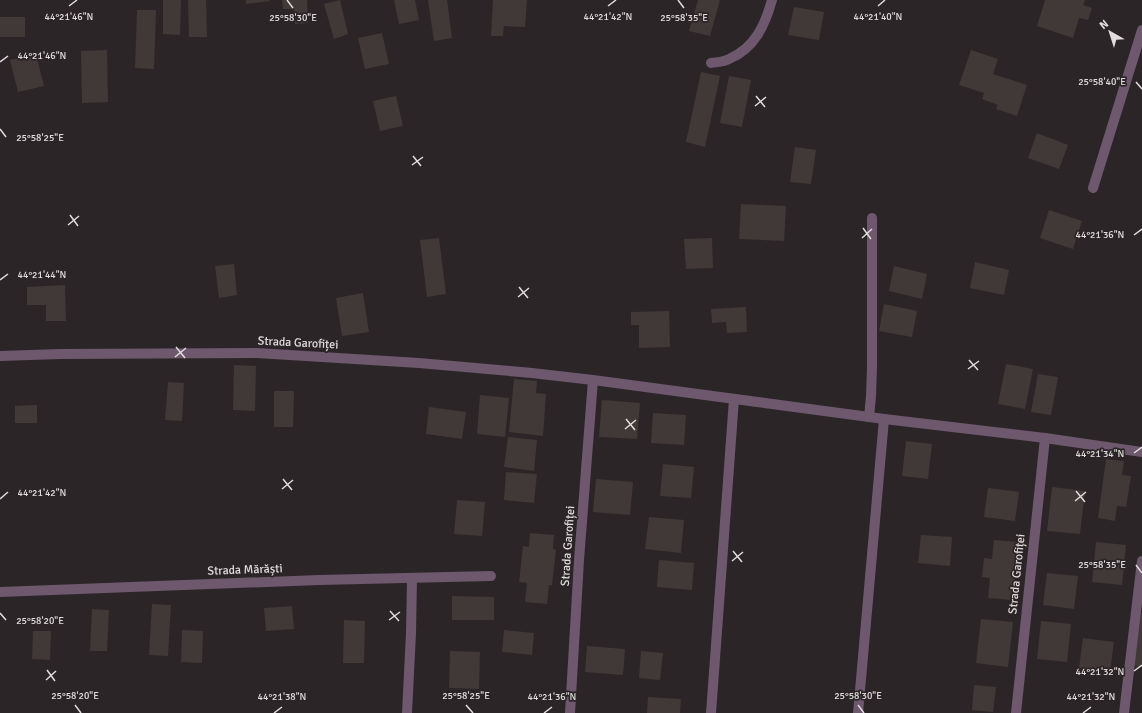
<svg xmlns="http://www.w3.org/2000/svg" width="1142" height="713" viewBox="0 0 1142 713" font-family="Signika,sans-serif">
<rect width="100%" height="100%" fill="#2c2527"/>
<g fill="#403937">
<path d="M163,0H181L180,35L163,34Z"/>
<path d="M188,0H206L207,37H189Z"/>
<path d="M246,0H269L270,1L246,4Z"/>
<path d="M282,0H307L308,23L295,24L294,9H283Z"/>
<path d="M340,0L348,34L334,39L324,4Z"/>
<path d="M394,0H415L419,20L399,24Z"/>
<path d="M428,0H447L452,38L434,41Z"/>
<path d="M493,0H527L525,27L504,26L503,36H491Z"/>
<path d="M698,0H720L710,36L689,31Z"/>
<path d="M1045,0H1085L1083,5L1092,8L1088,20L1079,18L1073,38L1037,26Z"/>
<path d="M794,7L824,12L819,40L788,35Z"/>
<path d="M137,10H156L154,69L135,68Z"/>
<rect x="0" y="17" width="25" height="20"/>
<path d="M382,33L389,64L365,69L358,38Z"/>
<path d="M107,50L108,102L82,103L81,51Z"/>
<path d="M971,50L998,59L993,74L1027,85L1017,116L996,109L998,105L982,99L984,93L959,85Z"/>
<path d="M36,54L44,86L18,92L10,60Z"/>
<path d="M701,72L720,76L705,147L686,142Z"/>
<path d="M729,76L751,80L742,127L720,123Z"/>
<path d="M396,96L403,126L380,131L373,101Z"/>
<path d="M1037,133L1068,145L1059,169L1028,158Z"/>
<path d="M795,147L816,150L811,184L790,182Z"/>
<path d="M741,204L786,206L784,241L739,239Z"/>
<path d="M1049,210L1082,221L1073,249L1040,238Z"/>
<path d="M439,238L446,294L427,297L420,240Z"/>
<path d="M712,238L713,268L686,269L684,239Z"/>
<path d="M975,262L1009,270L1004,295L970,288Z"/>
<path d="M234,264L237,295L219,298L215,266Z"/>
<path d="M894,266L927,274L922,299L889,291Z"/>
<path d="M65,285L66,321H46V305H27V287Z"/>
<path d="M363,293L369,332L342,336L336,298Z"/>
<path d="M884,304L917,311L912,337L879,331Z"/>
<path d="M746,307L747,332L727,333L726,322L712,323L711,309Z"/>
<path d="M669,311L670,347L639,348V325H631V312Z"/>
<path d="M1006,364L1033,369L1025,409L998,404Z"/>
<path d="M234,365L256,366L255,411L233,410Z"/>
<path d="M1038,374L1058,377L1051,415L1031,412Z"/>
<path d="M514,379L537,381L536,393L546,394L543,436L509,432Z"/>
<path d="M168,382L184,383L182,421L165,420Z"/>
<path d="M274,391H294L293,427H274Z"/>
<path d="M480,395L509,398L505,437L477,434Z"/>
<path d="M602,400L640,403L637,439L599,437Z"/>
<path d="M37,405V423H15V406Z"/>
<path d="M429,407L466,412L462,439L426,434Z"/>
<path d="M653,413L686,415L684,445L651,443Z"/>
<path d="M508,437L537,440L534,471L504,467Z"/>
<path d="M906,441L932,444L928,479L902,476Z"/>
<path d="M1106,459L1124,461L1122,475L1131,476L1126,507L1117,506L1115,521L1098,518Z"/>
<path d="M663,464L694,467L691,498L660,496Z"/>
<path d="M506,472L537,474L534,503L504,500Z"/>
<path d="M596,479L633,482L630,515L593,512Z"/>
<path d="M1052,487L1085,491L1080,534L1047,531Z"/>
<path d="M988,488L1019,492L1015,521L984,517Z"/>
<path d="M457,500L485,502L482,536L454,534Z"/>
<path d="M649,517L684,520L681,553L645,549Z"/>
<path d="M530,533L554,535L553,549L556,550L552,585H549L547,604L525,602L527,583L519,582L523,546L529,547Z"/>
<path d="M921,535L952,537L950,566L918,563Z"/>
<path d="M994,540L1018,542L1013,600L988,598L990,578L982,577L984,558L992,559Z"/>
<path d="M1096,542L1126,545L1122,585L1092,582Z"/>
<path d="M659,560L694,563L692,590L657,587Z"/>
<path d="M1047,573L1078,576L1074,609L1043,605Z"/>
<path d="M452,596L494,597V620H452Z"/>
<path d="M152,604L171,605L168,656L149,655Z"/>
<path d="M292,606L294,629L266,631L264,608Z"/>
<path d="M92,609L109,610L107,651H90Z"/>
<path d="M1141,613H1142V667L1134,666Z"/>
<path d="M981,619L1013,622L1008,667L976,663Z"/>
<path d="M344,620L365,621L364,663H343Z"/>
<path d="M1041,621L1071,624L1067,662L1037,659Z"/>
<path d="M182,630L203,631L202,663L181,662Z"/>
<path d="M504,630L534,633L532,655L502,652Z"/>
<path d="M33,631H51L50,660L32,659Z"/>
<path d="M1083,638L1114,642L1110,672L1079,668Z"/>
<path d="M587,646L625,649L623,675L585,672Z"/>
<path d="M450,651L480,652L479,689L449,688Z"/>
<path d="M641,651L663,653L660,680L639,678Z"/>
<path d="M974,685L996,687L993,712L972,710Z"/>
<path d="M648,697L681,699L680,713H647Z"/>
</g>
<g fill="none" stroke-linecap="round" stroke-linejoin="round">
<g stroke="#6d586e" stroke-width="10">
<path d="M711,63C717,62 724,62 729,59C755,48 765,25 772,0"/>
<path d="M1093,188L1142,30"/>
<path d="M0,356L60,354L257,353L419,363L532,373L593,380L884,419L1045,438L1142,452"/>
<path d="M869,417L871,396L872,367V218"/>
<path d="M0,592L319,580L491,576"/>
<path d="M407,713L411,633L412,578"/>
<path d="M570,713L579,560L593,380"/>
<path d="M711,713L734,399"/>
<path d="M858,713L884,419"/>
<path d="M1016,713L1045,438"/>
<path d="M1124,713L1142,561"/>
</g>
</g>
<path fill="none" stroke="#e1dcdd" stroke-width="1.5" d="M287,0L293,8M678,0L684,8M69,6L77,0M608,6L616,0M878,6L885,0M0,62L8,56M1136,82L1142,89M756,96L765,107M755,106L766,97M0,129L6,137M413,156L421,166M412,165L423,157M70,215L78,226M68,225L79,216M863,228L871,239M1134,235L1142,229M862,238L872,229M0,280L8,274M519,287L528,298M518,297L529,288M176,347L185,358M175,357L186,348M969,360L978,370M968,369L979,361M626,419L635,430M625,429L636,420M1134,453L1142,447M283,479L292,490M282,489L293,480M1076,491L1085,502M0,499L8,492M1075,501L1086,492M733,551L742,562M732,561L743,552M1136,565L1142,573M390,611L399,621M0,613L6,620M389,620L400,612M47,670L55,681M1134,671L1142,665M46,680L56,671M75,705L81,713M466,705L473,713M858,705L864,713M274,713L282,707M544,713L552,707M1083,713L1091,707"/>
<g text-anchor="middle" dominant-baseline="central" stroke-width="3.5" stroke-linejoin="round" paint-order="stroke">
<g font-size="12" fill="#e1dcdd" stroke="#2c2527">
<text transform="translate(298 343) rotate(3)">Strada Garofiței</text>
<text transform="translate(568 546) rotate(-86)">Strada Garofiței</text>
<text transform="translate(245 570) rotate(-2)">Strada Mărăști</text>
<text transform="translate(1017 574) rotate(-84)">Strada Garofiței</text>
</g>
</g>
<g font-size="10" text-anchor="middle" fill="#e1dcdd" stroke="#2c2527" stroke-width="3.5" stroke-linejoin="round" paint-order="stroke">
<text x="69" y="20">44°21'46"N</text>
<text x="608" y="20">44°21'42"N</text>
<text x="878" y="20">44°21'40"N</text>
<text x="293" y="21">25°58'30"E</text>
<text x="684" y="21">25°58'35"E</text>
<text x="42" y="59">44°21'46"N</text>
<text x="1102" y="85">25°58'40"E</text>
<text x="40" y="141">25°58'25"E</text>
<text x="1100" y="238">44°21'36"N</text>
<text x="42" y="278">44°21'44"N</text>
<text x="1100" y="457">44°21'34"N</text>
<text x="42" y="496">44°21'42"N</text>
<text x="1102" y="568">25°58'35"E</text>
<text x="40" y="624">25°58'20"E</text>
<text x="1100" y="675">44°21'32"N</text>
<text x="75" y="699">25°58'20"E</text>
<text x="466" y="699">25°58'25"E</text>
<text x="858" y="699">25°58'30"E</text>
<text x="282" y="700">44°21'38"N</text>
<text x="552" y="700">44°21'36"N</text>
<text x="1091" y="700">44°21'32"N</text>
</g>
<g transform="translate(1110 32) rotate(321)" stroke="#2c2527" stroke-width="3" paint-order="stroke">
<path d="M0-3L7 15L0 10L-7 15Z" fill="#e1dcdd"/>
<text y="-6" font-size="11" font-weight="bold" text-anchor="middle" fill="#e1dcdd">N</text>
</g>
</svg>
